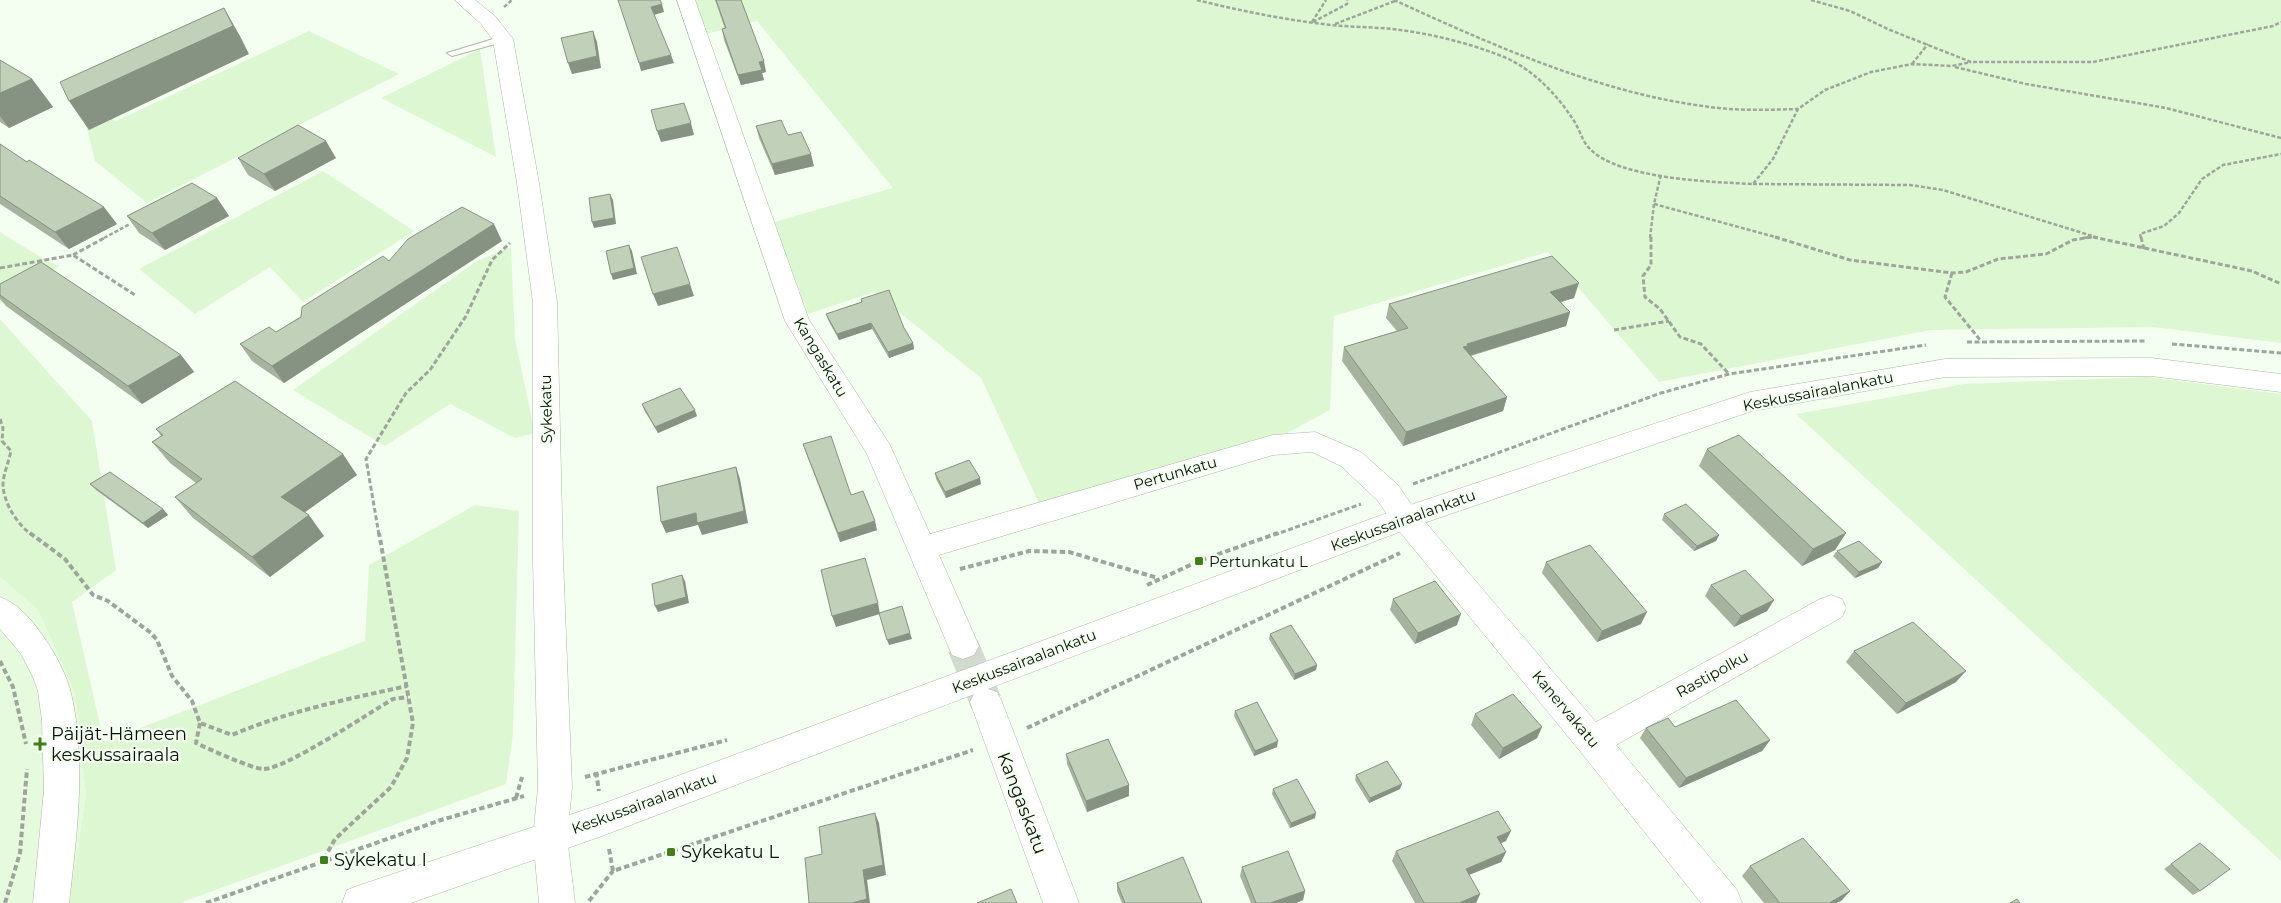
<svg xmlns="http://www.w3.org/2000/svg" width="2281" height="903" viewBox="0 0 2281 903" font-family="Montserrat,sans-serif">
<rect width="100%" height="100%" fill="#f5fff1"/>
<path fill="#e6fbdd" d="M0,577L38,610L75,693L86,796L69,903H0Z"/>
<g fill="#def7d3">
<path d="M694,0H2281V343L2154,327L1931,330L1659,382L1548,252L1334,316L1330,410L1280,437L1039,503L981,378L874,292L808,314L774,222L893,188L757,21L706,34Z"/>
<path d="M309,31L399,74L147,203L95,161L83,113L99,107L116,121Z"/>
<path d="M480,49L496,157L381,98Z"/>
<path d="M323,171L414,231L303,302L270,267L195,314L139,269Z"/>
<path d="M0,232L49,262L60,266L0,303Z"/>
<path d="M511,247L515,339L535,433L515,438L450,404L385,446L293,390L477,261Z"/>
<path d="M0,319L92,421L116,570L72,602L104,742L365,641L369,565L475,505L519,511L513,734L506,784L180,903H69L86,796L75,693L38,610L0,577Z"/>
<path d="M2148,377L2281,394V861L1796,414L1964,384Z"/>
</g>
<g fill="none" stroke-linecap="round" stroke-linejoin="round">
<path stroke="#d2dbce" stroke-width="32" stroke-dasharray="32 16" stroke-linecap="butt" d="M963,646L986,702"/>
<g stroke="#a9b8a2" stroke-width="2">
<path id="service" d="M503,36L506,37V41L452,56L447,53Z"/>
</g>
<g stroke="#a9b8a2" stroke-width="1">
<g id="minor">
<path d="M455,0H475L495,16L513,39L539,183L557,302L563,559L572,788L567,837L575,903H539L533,837L538,788L533,559V302L517,183L493,40L481,24Z"/>
<path d="M677,0H695L809,320L890,445L930,534L1273,435L1315,432L1361,452L1398,485L1415,510L1596,722L1820,599L1831,595L1842,599L1846,608L1842,617L1616,745L1737,890L1742,903H1701L1580,751L1395,526L1378,501L1341,466L1312,452L1273,455L939,555L979,646L974,655L963,659L952,655L867,454L785,321Z"/>
<path d="M0,597C17,603 29,617 40,632C52,648 64,669 70,689C87,756 77,835 69,903H33L44,790L42,721L38,691L33,677L21,654L0,629Z"/>
<path d="M986,688L997,692L1002,702L1079,903H1043L970,702L975,692Z"/>
</g>
</g>
<g stroke="#a9b8a2" stroke-width="1">
<path id="tertiary" d="M2151,358L2281,374V392L2151,376L1945,377L1752,411L1415,526L602,836L411,903H342L347,890L360,885L602,804L1395,510L1750,392L1945,359Z"/>
</g>
<g stroke="#9ea69b" stroke-width="2.5" stroke-dasharray="4 2" stroke-linecap="butt">
<path d="M1197,0C1241,11 1286,20 1331,25C1351,27 1372,27 1392,29C1428,33 1465,42 1499,55C1531,67 1556,93 1574,121C1580,130 1582,141 1589,148C1617,179 1712,182 1753,184L1773,159L1798,109L1825,90L1871,72L1912,64L1952,66L1971,62"/>
<path d="M1394,0C1490,44 1597,92 1703,106C1734,111 1766,110 1798,109"/>
<path d="M1811,0L1850,11L1890,30L1971,62H2093L2273,26L2281,22"/>
<path d="M504,7L512,0"/>
<path d="M1312,22L1326,0"/>
<path d="M1313,22L1347,4V0"/>
<path d="M1335,24L1395,1"/>
<path d="M1912,64L1928,44"/>
<path d="M1955,67L2026,84L2166,108L2281,138"/>
<path d="M1753,184L1910,185L1943,190L2099,238"/>
<path d="M1654,204L1779,238"/>
<path d="M104,238L130,224"/>
<path d="M1650,238L1654,204L1661,174"/>
<path d="M2083,238L2092,237"/>
<path d="M2141,238L2140,234L2164,226L2179,213L2202,179L2223,165L2281,154"/>
</g>
<g stroke="#9ea69b" stroke-width="3" stroke-dasharray="5 2.5" stroke-linecap="butt">
<path d="M1651,237V265L1643,276L1645,297L1660,309L1680,337L1701,344L1729,374"/>
<path d="M1775,237L1850,260L1952,273L1966,272L1998,259L2046,254L2073,240L2091,237"/>
<path d="M2093,237L2252,271L2281,284"/>
<path d="M2141,237L2144,249"/>
<path d="M73,255L106,237"/>
<path d="M0,268L73,255L135,295"/>
<path d="M1952,273L1945,297L1981,341"/>
<path d="M1614,330L1669,321"/>
<path d="M1967,342L2146,341"/>
<path d="M2172,344L2281,353"/>
<path d="M0,419L3,428L2,441L11,451C9,461 3,475 3,485C4,504 17,524 32,535"/>
<path d="M1413,484L1661,393L1729,374L1926,345"/>
<path d="M379,535L366,459L406,393L430,370L466,316L492,260L510,243"/>
<path d="M1274,535L1361,504"/>
</g>
<g stroke="#9ea69b" stroke-width="4" stroke-dasharray="5.5 3" stroke-linecap="butt">
<path d="M30,533L65,559L93,595L108,601L151,633L157,640L172,676L192,701L200,723L232,735C288,711 348,699 407,686"/>
<path d="M960,569L1029,551L1069,552L1158,578"/>
<path d="M1147,585L1199,561L1278,533"/>
<path d="M0,661L13,687L26,744"/>
<path d="M200,723L196,743C209,749 252,769 264,769C287,768 369,713 393,699L408,697"/>
<path d="M1027,728L1400,553"/>
<path d="M596,772L599,791"/>
<path d="M585,777L727,740"/>
<path d="M516,798L522,777"/>
<path d="M609,849L613,871L973,750"/>
<path d="M324,859L335,839L391,787L407,758L413,723L379,533"/>
<path d="M589,901L613,871"/>
<path d="M5,903L20,853L27,769"/>
<path d="M206,903L441,820L524,796"/>
</g>
<use href="#service" fill="#fff" fill-rule="evenodd"/>
<use href="#minor" fill="#fff" fill-rule="evenodd"/>
<use href="#tertiary" fill="#fff" fill-rule="evenodd"/>
</g>
<g fill="#a5b39f">
<path d="M715,0H741L766,72L762,73L764,80L741,85L724,40L722,29H725Z"/>
<path d="M0,60L32,79L53,107L9,128L0,122Z"/>
<path d="M756,126L788,135L814,166L775,175L759,138Z"/>
<path d="M0,144L27,162L117,224L69,249L0,204Z"/>
<path d="M238,158H336L275,191L248,175Z"/>
<path d="M217,198L229,216L165,250L139,233L127,216Z"/>
<path d="M502,241L284,383L252,361L240,344L276,332L389,261Z"/>
<path d="M0,284L181,355L194,372L142,404L6,306L0,299Z"/>
<path d="M1574,298L1561,302L1570,312L1566,326L1471,356L1507,397L1503,411L1403,446L1342,361L1344,347L1397,331L1386,318L1389,304Z"/>
<path d="M861,299L904,328L913,343L914,349L889,358L872,329L839,340L828,320L826,314L861,302Z"/>
<path d="M642,404L697,416L658,433L644,410Z"/>
<path d="M156,429L357,475L304,512L324,536L270,577L193,518L175,497L196,483L170,463L152,442L161,436Z"/>
<path d="M803,444L851,495L877,530L840,542L806,453Z"/>
<path d="M1707,449L1846,533L1835,550L1802,566L1699,466Z"/>
<path d="M935,473L981,484L946,498L936,479Z"/>
<path d="M90,484L163,509L168,515L148,528L96,490Z"/>
<path d="M1664,514L1719,535L1716,541L1694,551L1662,520Z"/>
<path d="M1837,551L1882,562L1878,568L1855,578L1833,556Z"/>
<path d="M1546,562L1641,624L1597,642L1542,573Z"/>
<path d="M1711,585L1774,600L1767,611L1734,627L1705,596Z"/>
<path d="M1393,599L1457,625L1415,644L1390,610Z"/>
<path d="M1270,634L1317,665L1316,670L1294,680L1269,639Z"/>
<path d="M1854,651L1956,682L1897,714L1846,662Z"/>
<path d="M1235,711L1277,747L1254,756L1234,716Z"/>
<path d="M1475,714L1542,727L1537,738L1499,759L1471,725Z"/>
<path d="M1675,727L1770,740L1762,751L1679,788L1640,738L1646,728Z"/>
<path d="M1066,754L1129,785V796L1087,812L1067,764Z"/>
<path d="M1356,775L1400,789L1369,803L1355,780Z"/>
<path d="M1273,789L1315,818L1290,828L1272,794Z"/>
<path d="M1506,841L1501,843L1506,852L1501,862L1469,875L1480,894L1476,903H1415L1392,861L1396,851Z"/>
<path d="M2200,843V891L2193,895L2164,869Z"/>
<path d="M1750,866L1850,891L1841,901L1836,903H1764L1742,876Z"/>
<path d="M1242,867L1305,891L1303,900L1296,903H1251L1240,876Z"/>
<path d="M1117,883L1202,903H1122L1117,891Z"/>
</g>
<g fill="#869282">
<path d="M662,4L664,12L654,15L651,7Z"/>
<path d="M224,8L240,36L249,54L89,130L69,101Z"/>
<path d="M593,31L597,42L601,68L572,74L568,63Z"/>
<path d="M671,55L674,63L641,71L639,63Z"/>
<path d="M764,61L766,72L762,73L764,80L741,85L738,75L759,62Z"/>
<path d="M32,79L53,107L9,128L0,116V93Z"/>
<path d="M691,123L694,135L661,142L657,131Z"/>
<path d="M326,141L336,158L275,191L264,174Z"/>
<path d="M811,154L814,166L775,175L772,164Z"/>
<path d="M610,194L613,200L616,224L594,228L592,222Z"/>
<path d="M217,198L229,216L165,250L152,233Z"/>
<path d="M104,207L117,224L69,249L55,232Z"/>
<path d="M494,224L502,241L284,383L272,366Z"/>
<path d="M629,245L632,251L637,274L613,280L611,274Z"/>
<path d="M1579,283L1574,298L1546,306L1550,292Z"/>
<path d="M690,284L694,296L658,306L653,294Z"/>
<path d="M1570,312L1566,326L1465,357L1463,347L1467,344Z"/>
<path d="M871,323L872,329L839,340L837,334Z"/>
<path d="M913,343L914,349L889,358L888,352Z"/>
<path d="M181,355L194,372L142,404L128,386Z"/>
<path d="M1507,397L1503,411L1403,446L1406,432Z"/>
<path d="M695,410L697,416L658,433L655,427Z"/>
<path d="M343,454L357,475L297,518L281,497Z"/>
<path d="M736,467L740,479L748,523L702,535L698,525L666,533L661,522Z"/>
<path d="M980,478L981,484L946,498L945,492Z"/>
<path d="M163,509L168,515L148,528L143,523Z"/>
<path d="M309,515L324,536L270,577L252,557Z"/>
<path d="M875,521L877,530L840,542L838,533Z"/>
<path d="M1846,533L1835,550L1802,566L1813,549Z"/>
<path d="M1719,535L1716,541L1694,551L1697,546Z"/>
<path d="M1882,562L1878,568L1855,578L1859,572Z"/>
<path d="M682,575L685,581L689,603L658,612L655,606Z"/>
<path d="M1774,600L1767,611L1734,627L1741,616Z"/>
<path d="M878,603L880,614L836,627L832,616Z"/>
<path d="M1647,612L1641,624L1597,642L1602,631Z"/>
<path d="M1461,614L1457,625L1415,644L1418,633Z"/>
<path d="M910,633L912,639L889,645L887,640Z"/>
<path d="M1317,665L1316,670L1294,680L1295,674Z"/>
<path d="M1966,671L1956,682L1897,714L1906,703Z"/>
<path d="M1542,727L1537,738L1499,759L1503,748Z"/>
<path d="M1770,740L1762,751L1679,788L1686,778Z"/>
<path d="M1278,741L1277,747L1254,756L1255,751Z"/>
<path d="M1402,784L1400,789L1369,803L1370,798Z"/>
<path d="M1129,785V796L1087,812L1086,801Z"/>
<path d="M875,813L879,823L886,875L867,880L870,903H852L863,870Z"/>
<path d="M1316,813L1315,818L1290,828L1291,823Z"/>
<path d="M1511,831L1506,841L1492,847L1497,837Z"/>
<path d="M1506,852L1501,862L1461,878L1466,869Z"/>
<path d="M1305,891L1303,900L1296,903H1270Z"/>
<path d="M1850,891L1841,901L1836,903H1829Z"/>
<path d="M1480,894L1476,903H1459Z"/>
</g>
<g fill="#c0d0b9" stroke="#869282">
<path d="M618,0H660L662,4L651,7L671,55L639,63Z"/>
<path d="M716,0H741L764,61L759,62L762,70L738,75L722,29L726,28Z"/>
<path d="M224,8L233,26L69,101L60,82Z"/>
<path d="M593,31L597,56L568,63L561,38Z"/>
<path d="M0,60L32,79L0,93Z"/>
<path d="M684,103L691,123L657,131L651,110Z"/>
<path d="M781,120L788,135L801,132L811,154L772,164L756,126Z"/>
<path d="M298,125L326,141L264,174L238,158Z"/>
<path d="M0,144L27,162L29,160L104,207L55,232L0,196Z"/>
<path d="M192,183L217,198L152,233L127,216Z"/>
<path d="M610,194L614,218L592,222L589,198Z"/>
<path d="M462,207L494,224L272,366L240,344L269,327L276,332L301,317L302,307L383,256L389,261L408,239Z"/>
<path d="M629,245L634,268L611,274L606,251Z"/>
<path d="M677,247L690,284L653,294L641,257Z"/>
<path d="M1552,256L1579,283L1550,292L1570,312L1467,344L1468,346L1463,347L1507,397L1406,432L1344,347L1408,328L1389,304Z"/>
<path d="M41,262L181,355L128,386L0,295V284Z"/>
<path d="M889,290L904,328L913,343L888,352L871,323L837,334L826,314L862,302L861,299Z"/>
<path d="M235,381L343,454L281,497L309,515L252,557L175,497L202,479L152,442L163,435L156,429Z"/>
<path d="M680,388L695,410L655,427L642,404Z"/>
<path d="M1739,435L1846,533L1813,549L1707,449Z"/>
<path d="M831,436L851,495L863,491L875,521L838,533L803,444Z"/>
<path d="M969,460L980,478L945,492L935,473Z"/>
<path d="M736,467L744,511L697,523L696,513L661,522L657,487Z"/>
<path d="M110,472L163,509L143,523L90,484Z"/>
<path d="M1686,504L1719,535L1697,546L1664,514Z"/>
<path d="M1859,541L1882,562L1859,572L1837,551Z"/>
<path d="M1590,545L1647,612L1602,631L1546,562Z"/>
<path d="M865,558L878,603L832,616L821,570Z"/>
<path d="M1745,570L1774,600L1741,616L1711,585Z"/>
<path d="M682,575L686,597L655,606L652,584Z"/>
<path d="M1435,581L1461,614L1418,633L1393,599Z"/>
<path d="M902,606L910,633L887,640L879,613Z"/>
<path d="M1913,622L1966,671L1906,703L1854,651Z"/>
<path d="M1291,625L1317,665L1295,674L1270,634Z"/>
<path d="M1513,694L1542,727L1503,748L1475,714Z"/>
<path d="M1736,700L1770,740L1686,778L1646,728L1668,718L1675,727Z"/>
<path d="M1257,702L1278,741L1255,751L1235,711Z"/>
<path d="M1108,739L1129,785L1086,801L1066,754Z"/>
<path d="M1387,761L1402,784L1370,798L1356,775Z"/>
<path d="M1297,779L1316,813L1291,823L1273,789Z"/>
<path d="M1498,811L1511,831L1497,837L1506,852L1466,869L1480,894L1459,903H1424L1396,851Z"/>
<path d="M875,813L883,865L863,870L867,899L852,903H809L805,858L822,854L819,827Z"/>
<path d="M1803,838L1850,891L1829,903H1780L1750,866Z"/>
<path d="M2200,843L2230,869L2200,891L2171,864Z"/>
<path d="M1288,851L1305,891L1270,903H1256L1242,867Z"/>
<path d="M1183,857L1202,903H1125L1117,883Z"/>
<path d="M1011,889L1017,903H977Z"/>
<path d="M2017,899L2020,903H2010Z"/>
</g>
<g fill="#427f1c" stroke="#f5fff1" stroke-width="2">
<rect x="1194" y="556" width="10" height="10" rx="2.5"/>
<path d="M37.5 736.5h5v5h5v5h-5v5h-5v-5h-5v-5h5z"/>
<rect x="666" y="847" width="10" height="10" rx="2.5"/>
<rect x="319" y="855" width="10" height="10" rx="2.5"/>
</g>
<g text-anchor="middle" dominant-baseline="central" stroke-width="4.5" stroke-linejoin="round" paint-order="stroke">
<g font-size="15" fill="#0c120a" stroke="#f5fff1">
<text transform="translate(821 357) rotate(59)">Kangaskatu</text>
<text transform="translate(1818 391) rotate(-11)">Keskussairaalankatu</text>
<text transform="translate(546 409) rotate(-91)">Sykekatu</text>
<text transform="translate(1175 473) rotate(-16)">Pertunkatu</text>
<text transform="translate(1403 520) rotate(-20)">Keskussairaalankatu</text>
<text transform="translate(1024 661) rotate(-21)">Keskussairaalankatu</text>
<text transform="translate(1712 674) rotate(-29)">Rastipolku</text>
<text transform="translate(1566 709) rotate(50)">Kanervakatu</text>
<text transform="translate(644 803) rotate(-20)">Keskussairaalankatu</text>
</g>
<g font-size="15" fill="#0c120a" stroke="#f5fff1" text-anchor="start">
<text x="1209" y="561">Pertunkatu L</text>
</g>
<g font-size="18" fill="#0c120a" stroke="#f5fff1" text-anchor="start">
<text x="51" y="734">Päijät-Hämeen<tspan x="51" dy="21">keskussairaala</tspan></text>
<text x="681" y="852">Sykekatu L</text>
<text x="334" y="860">Sykekatu I</text>
</g>
<g font-size="18" fill="#0c120a" stroke="#f5fff1">
<text transform="translate(1022 803) rotate(69)">Kangaskatu</text>
</g>
</g>
</svg>
